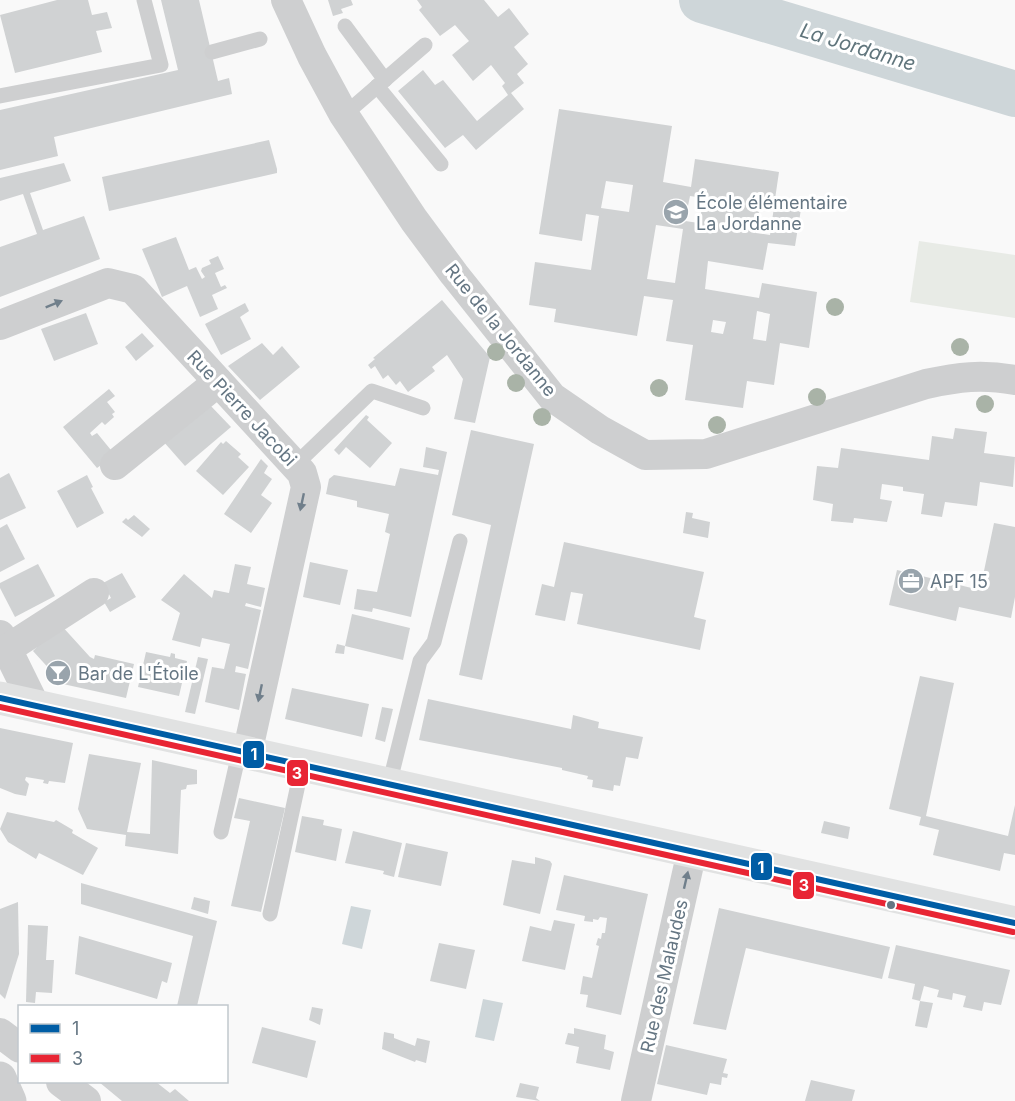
<svg xmlns="http://www.w3.org/2000/svg" width="1015" height="1101" viewBox="0 0 1015 1101" font-family="Inter,sans-serif">
<rect width="100%" height="100%" fill="#f9f9f9"/>
<path fill="#e8ebe6" d="M919,241L1015,255V318L910,302Z"/>
<g fill="#ced6d9">
<path d="M351,906L371,910L362,949L342,944Z"/>
<path d="M483,999L503,1003L494,1041L475,1037Z"/>
</g>
<g fill="none" stroke-linecap="round" stroke-linejoin="round">
<path stroke="#ced6d9" stroke-width="46" d="M702,0L1015,94"/>
</g>
<g fill="#d0d2d3" fill-rule="evenodd">
<path d="M57,0H88L92,15L107,12L112,28L96,31L102,52L15,73L0,15Z"/>
<path d="M161,0H199L218,81L229,78L232,94L54,137L58,156L0,170V110L178,70Z"/>
<path d="M328,0H351L353,5L341,9L343,13L333,16Z"/>
<path d="M417,0H484L498,17L509,8L529,34L514,47L528,64L517,74L524,83L511,93L524,109L476,150L463,135L445,148L398,91L423,70L435,85L443,80L477,121L508,95L502,86L505,83L491,65L473,81L452,55L469,41L455,25L440,36L419,10L422,7Z"/>
<path d="M559,109L672,126L663,182L691,187L695,159L779,172L775,199L802,203L795,246L768,243L763,270L708,261L705,289L759,298L762,283L817,292L809,348L780,343L774,385L747,381L743,408L685,400L693,345L666,341L673,300L644,296L637,336L554,322L556,309L529,305L535,262L591,270L599,216L586,214L582,241L539,234ZM606,181L633,185L629,212L601,208ZM690,196L704,198L699,223L685,221ZM760,205L774,207L770,235L756,233ZM656,225L683,229L675,283L647,279ZM757,311L770,314L766,341L753,339ZM713,320L726,322L723,334L711,332Z"/>
<path d="M269,140L277,169V173L109,211L102,177Z"/>
<path d="M64,163L71,181L30,193L43,230L84,216L100,259L0,297V247L37,234L23,194L0,201V178Z"/>
<path d="M176,237L189,270L196,267L202,279L205,277L201,271L202,268L211,264L209,260L218,256L224,269L215,273L221,287L225,285L227,288L212,295L218,309L200,317L187,286L162,297L142,249Z"/>
<path d="M442,300L490,357L475,423L454,419L463,379L447,355L432,367L435,371L408,392L400,381L396,385L388,375L383,379L375,366L371,369L368,365L375,359L373,358Z"/>
<path d="M245,303L249,311L240,317L251,339L221,355L205,324Z"/>
<path d="M86,313L98,344L54,361L41,329Z"/>
<path d="M142,333L154,346L136,361L125,347Z"/>
<path d="M262,343L273,355L282,346L300,367L260,400L228,366Z"/>
<path d="M109,389L115,396L107,402L115,412L112,414L114,417L105,425L102,422L90,433L92,436L97,433L115,455L97,468L63,427Z"/>
<path d="M208,403L231,427L185,466L163,441Z"/>
<path d="M366,415L369,417L367,420L392,443L370,468L346,447L339,455L334,450Z"/>
<path d="M955,428L987,432L984,453L1015,457L1013,487L980,482L977,506L945,502L942,517L921,514L924,494L903,491V487L882,484L880,499L892,501L887,522L854,518L853,523L831,521L833,504L813,500L817,466L838,468L841,448L929,460L932,436L953,439Z"/>
<path d="M471,430L534,444L482,680L459,675L491,525L452,515Z"/>
<path d="M226,441L241,454L238,457L249,467L223,495L196,471L221,442L223,444Z"/>
<path d="M426,447L447,452L411,617L373,608L372,612L354,609L357,589L377,592L390,534L385,532L389,514L357,507V501L326,494L329,479L334,475L395,486L400,468L438,475L439,470L423,467Z"/>
<path d="M261,459L268,466L264,473L272,479L261,495L272,503L251,533L224,514Z"/>
<path d="M9,473L26,508L0,520V478Z"/>
<path d="M87,475L93,487L91,488L104,513L77,528L57,491Z"/>
<path d="M686,512L693,513L692,518L710,522L708,538L683,533Z"/>
<path d="M134,515L150,529L142,537L122,522L126,518L128,520Z"/>
<path d="M994,523L1015,527V597L1011,618L959,607L956,621L889,605L897,570L980,590Z"/>
<path d="M7,524L25,559L0,572V528Z"/>
<path d="M564,542L704,572L694,617L706,620L700,650L577,624L583,594L571,592L565,621L535,615L542,584L554,587Z"/>
<path d="M310,562L348,570L340,605L303,597Z"/>
<path d="M38,564L55,596L15,617L0,588V583Z"/>
<path d="M235,564L251,567L247,584L265,588L261,607L246,603L245,606L261,610L248,669L236,666L235,672L246,674L239,710L205,702L212,667L224,669L230,644L202,638L200,647L172,640L180,613L161,600L184,574L212,598L214,590L229,593Z"/>
<path d="M122,573L136,597L110,612L104,602L111,598L103,583Z"/>
<path d="M352,614L410,628L403,660L345,646Z"/>
<path d="M60,624L90,657L94,659L95,655L134,664L126,698L63,684L33,651Z"/>
<path d="M337,644L345,646L344,654L335,653Z"/>
<path d="M146,652L170,657L171,653L175,654V658L187,661L179,696L138,687Z"/>
<path d="M198,657L208,659L195,714L185,712Z"/>
<path d="M920,676L954,683L926,816L1008,836L1015,805V855L1004,853L1000,871L933,855L939,830L919,825L921,817L889,809Z"/>
<path d="M292,688L369,704L362,737L285,719Z"/>
<path d="M428,699L571,729L573,715L599,722L598,728L643,737L638,759L626,757L620,786L614,785L613,791L592,787L593,780L587,779L588,776L562,770V768L419,740Z"/>
<path d="M382,707L393,709L385,742L375,739Z"/>
<path d="M0,728L73,743L65,783L49,781L48,784L43,783L44,780L26,777L25,780L29,784L26,796L15,794L0,788Z"/>
<path d="M89,754L141,763L127,832L150,834L152,760L197,770V784L187,785L186,789L181,790L178,854L125,846L126,835L87,829L78,809Z"/>
<path d="M239,798L285,808L261,912L231,906L250,821L234,818Z"/>
<path d="M7,812L54,822L56,820L73,830L72,833L98,848L83,875L39,853L36,859L8,842L0,829Z"/>
<path d="M302,816L324,820L323,825L342,829L336,861L295,852Z"/>
<path d="M824,821L850,827L848,839L821,833Z"/>
<path d="M353,831L402,843L394,877L383,874L384,871L345,863Z"/>
<path d="M406,843L448,852L441,886L398,877Z"/>
<path d="M535,857L550,861L552,864L540,914L503,905L512,860L535,864Z"/>
<path d="M564,875L648,894L621,1015L586,1007L588,995L580,994L583,976L592,978L599,946L596,945L598,938L601,939L602,933H605L607,918L600,917L598,920L593,919V922L584,921L585,916L556,910Z"/>
<path d="M81,883L217,921L197,1006H177L193,936L81,904Z"/>
<path d="M194,897L210,901L208,914L191,909Z"/>
<path d="M18,902L19,954L5,999L0,994V909Z"/>
<path d="M719,908L890,947L882,979L746,948L726,1030L693,1024Z"/>
<path d="M554,920L575,924L565,970L522,961L530,926L551,931Z"/>
<path d="M28,925L48,926L46,960H54L52,993L36,992L35,1003L26,1002Z"/>
<path d="M79,936L172,963L167,983L162,981L157,999L75,974Z"/>
<path d="M439,943L475,950L466,989L430,981Z"/>
<path d="M896,945L1010,970L1001,1005L984,1002L982,1011L963,1007L966,996L953,993L952,1000L937,997L939,990L924,986L920,1001L912,999L915,984L888,978Z"/>
<path d="M920,1001L933,1003L927,1028L915,1026Z"/>
<path d="M312,1007L323,1009L320,1025L309,1020Z"/>
<path d="M262,1027L316,1041L307,1078L252,1063Z"/>
<path d="M574,1028L606,1035L604,1049L614,1052L610,1070L576,1063L579,1047L565,1044L568,1033L574,1034Z"/>
<path d="M384,1032L394,1034V1038L415,1046L417,1038L430,1041L426,1063L416,1060L415,1062L382,1049Z"/>
<path d="M666,1045L727,1059L723,1073L728,1074L727,1078L722,1077L721,1085L710,1083L707,1095L657,1084Z"/>
<path d="M811,1080L855,1090L852,1101H805Z"/>
<path d="M99,1082H156L170,1093L175,1089L189,1101H122Z"/>
<path d="M520,1083L539,1087L536,1098L540,1101L516,1097Z"/>
</g>
<g fill="none" stroke-linecap="round" stroke-linejoin="round">
<g stroke="#cecfd0" stroke-width="15">
<path d="M345,26L385,80"/>
<path d="M212,52L260,39"/>
<path d="M377,86L441,164"/>
<path d="M0,96L161,65L144,0"/>
<path d="M344,115L425,45"/>
<path d="M295,465L372,391L423,408"/>
<path d="M389,785L420,661L434,642L460,541"/>
<path d="M221,832L239,753"/>
<path d="M270,914L302,766"/>
</g>
<g stroke="#cecfd0" stroke-width="30">
<path d="M286,0L312,56L344,115L414,220L454,274L552,397L600,430L645,455L706,454L926,384C959,377 981,374 1015,380"/>
<path d="M0,325L108,283L133,289L302,473L306,487L247,754"/>
<path d="M115,465L218,382"/>
<path d="M0,635L35,706"/>
<path d="M7,649L94,593"/>
<path d="M0,1033L20,1048"/>
<path d="M61,1082L86,1101"/>
<path d="M636,1101L692,851"/>
</g>
<path stroke="#cecfd0" stroke-width="33" d="M0,1078L10,1101"/>
<path stroke="#e1e2e2" stroke-width="33" d="M0,698L1015,923"/>
<g stroke="#fff" stroke-width="10">
<path id="bus-1" d="M0,698L1015,923"/>
</g>
<g stroke="#fff" stroke-width="10">
<path id="bus-2" d="M0,707L1013,932"/>
</g>
<use href="#bus-1" stroke="#005da5" stroke-width="6"/>
<use href="#bus-2" stroke="#e82534" stroke-width="6"/>
</g>
<g fill="#a9b3a7">
<circle cx="835" cy="307" r="9"/>
<circle cx="960" cy="347" r="9"/>
<circle cx="496" cy="352" r="9"/>
<circle cx="516" cy="383" r="9"/>
<circle cx="659" cy="388" r="9"/>
<circle cx="817" cy="397" r="9"/>
<circle cx="985" cy="404" r="9"/>
<circle cx="542" cy="417" r="9"/>
<circle cx="717" cy="425" r="9"/>
</g>
<defs><path id="oneway-solid" d="M-6-.8H1V-3.2L6.5 0L1 3.2V.8H-6Z" transform="scale(1.5)"/></defs>
<g fill="#707f8b">
<use href="#oneway-solid" transform="translate(54 304) rotate(-22)"/>
<use href="#oneway-solid" transform="translate(302 502) rotate(102)"/>
<use href="#oneway-solid" transform="translate(260 693) rotate(102)"/>
<use href="#oneway-solid" transform="translate(686 880) rotate(-77)"/>
</g>
<defs>
<g id="school-disc" transform="scale(1.35)"><circle r="9.5" fill="#99a4ac" stroke="#fff"/><path d="M0-5L7-2L0 1L-7-2ZM-4 1L0 2.5L4 1V4Q0 6-4 4Z" fill="#fff"/></g>
<g id="office-disc" transform="scale(1.35)"><circle r="9.5" fill="#99a4ac" stroke="#fff"/><path d="M-6-3h4V-5.5h4V-3h4V5H-6ZM-1-4.5V-3h2v-1.5ZM-6 0V1H6V0Z" fill="#fff"/></g>
<g id="bar-disc" transform="scale(1.35)"><circle r="9.5" fill="#99a4ac" stroke="#fff"/><path d="M-6-5H6L.8 .8V4.5H3.5V6h-7V4.5H-.8V.8Z" fill="#fff"/></g>
</defs>
<g fill-rule="evenodd">
<use href="#school-disc" x="676" y="212"/>
<use href="#office-disc" x="911" y="581"/>
<use href="#bar-disc" x="58" y="673"/>
</g>
<circle fill="#657683" stroke="#fff" stroke-width="2" cx="891" cy="905" r="5"/>
<g text-anchor="middle" dominant-baseline="central" stroke-width="6" stroke-linejoin="round" paint-order="stroke">
<g font-size="18" fill="#657683" stroke="#fff" text-anchor="start">
<text x="696" y="202">École élémentaire<tspan x="696" dy="21">La Jordanne</tspan></text>
<text x="930" y="581">APF 15</text>
<text x="78" y="673">Bar de L'Étoile</text>
</g>
<g font-size="18" fill="#657683" stroke="#fff">
<text transform="translate(501 330) rotate(51)">Rue de la Jordanne</text>
<text transform="translate(242 408) rotate(47)">Rue Pierre Jacobi</text>
<text transform="translate(664 976) rotate(-77)">Rue des Malaudes</text>
</g>
<g font-size="20" font-style="italic" fill="#60757c" stroke="#fff">
<text transform="translate(858 47) rotate(17)">La Jordanne</text>
</g>
</g>
<g stroke="#fff" stroke-width="2">
<rect x="242" y="740" width="23" height="29" rx="6" fill="#005da5"/>
<rect x="286" y="759" width="23" height="28" rx="6" fill="#e82534"/>
<rect x="750" y="852" width="23" height="29" rx="6" fill="#005da5"/>
<rect x="792" y="871" width="23" height="29" rx="6" fill="#e82534"/>
</g>
<g font-size="16" text-anchor="middle" font-weight="bold" fill="#fff">
<text x="254" y="760">1</text>
<text x="297" y="779">3</text>
<text x="761" y="873">1</text>
<text x="804" y="891">3</text>
</g>
<rect x="18" y="1005" width="210" height="78" fill="#ffffff" stroke="#c1c8cd" stroke-width="1.5"/>
<rect x="30" y="1024" width="30" height="9" fill="#005da5" stroke="#c1c8cd" stroke-width="1.5"/>
<text x="72" y="1035" font-size="18" fill="#657683">1</text>
<rect x="30" y="1054" width="30" height="9" fill="#e82534" stroke="#c1c8cd" stroke-width="1.5"/>
<text x="72" y="1065" font-size="18" fill="#657683">3</text>
</svg>
